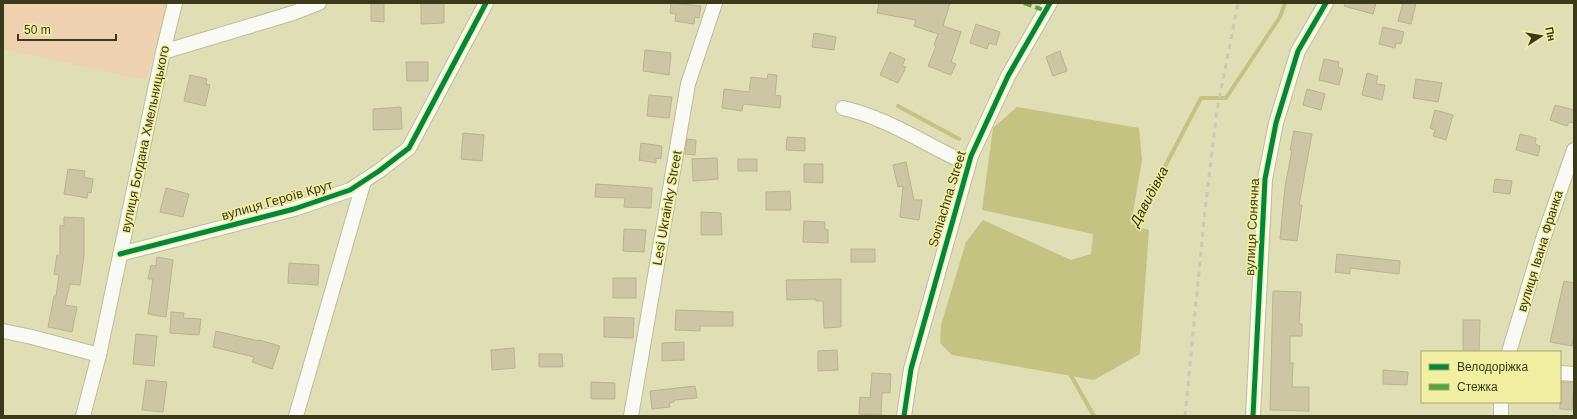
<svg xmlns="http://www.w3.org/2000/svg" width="1577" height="419" viewBox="0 0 1577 419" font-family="Arial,sans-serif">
<rect width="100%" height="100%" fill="#dfdeb4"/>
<path fill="#edd1b0" d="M3,3H168L146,80L3,49Z"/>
<path fill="#c5c382" d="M1017,107L1139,128L1142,160L1131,225L1149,230L1140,354L1094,380L952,355L940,343L941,325L966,242L983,220L1071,260L1091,254L1093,234L982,210L993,128Z"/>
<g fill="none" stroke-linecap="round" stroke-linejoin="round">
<g stroke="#c5c382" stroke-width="4">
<path d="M898,106L959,139"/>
<path d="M1131,231L1201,98H1226L1280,17L1285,3"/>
<path d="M1069,372L1094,416"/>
</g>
</g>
<g fill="#ccc6a5" stroke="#bab392">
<path d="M371,3H384V22L371,21Z"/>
<path d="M421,3H444V23L421,24Z"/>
<path d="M671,3L701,6L699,18L695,17L694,24L675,21L676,14L670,13Z"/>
<path d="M879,3H950L943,26L961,32L951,62L956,64L951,75L928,66L936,46L934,45L938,34L914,26L916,20L877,13Z"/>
<path d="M1345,3H1376L1373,14L1344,6Z"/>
<path d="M1403,3H1416L1411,24L1398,21Z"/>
<path d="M976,24L1000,32L996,45L989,43L987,49L970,43Z"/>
<path d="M1383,27L1404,32L1401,44L1396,43L1395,48L1379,44Z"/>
<path d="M814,33L836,37L834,50L812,47Z"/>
<path d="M645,50L671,53L669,75L643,71Z"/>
<path d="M1060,51L1067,71L1053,76L1046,57Z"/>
<path d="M890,52L905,59L902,66L906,67L898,83L880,75Z"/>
<path d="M1324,59L1339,62L1338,67L1343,69L1339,85L1319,80Z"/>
<path d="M406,62H428V81H407Z"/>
<path d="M1367,73L1378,76L1376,84L1385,85L1382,100L1362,95Z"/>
<path d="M768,74L777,75L775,95L781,96L780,108L743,104L742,111L722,108L724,89L749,92L751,77L767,79Z"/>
<path d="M190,75L207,79L206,84L210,85L205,106L184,101Z"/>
<path d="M1416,79L1442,83L1438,102L1413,98Z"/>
<path d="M1307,89L1325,94L1321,110L1303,105Z"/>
<path d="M649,95L672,97L669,118L647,116Z"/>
<path d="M1555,105L1574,110V123L1569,122L1567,126L1550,120Z"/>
<path d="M401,107L402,129L373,130V109Z"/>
<path d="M1435,110L1453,115L1446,140L1433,136L1435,130L1430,128Z"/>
<path d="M1294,131L1312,134L1299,205H1302L1297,241L1280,239L1285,187L1292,150H1290Z"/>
<path d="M463,133L484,135L482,161L461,159Z"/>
<path d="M1520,134L1536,138L1535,144L1540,146L1538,156L1516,150Z"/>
<path d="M787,137L805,138V151L786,150Z"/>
<path d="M687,139L696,140L695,155L685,154Z"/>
<path d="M641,143L662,146L661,159L656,158V163L639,160Z"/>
<path d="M717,158L718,179L693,181L692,159Z"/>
<rect x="738" y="159" width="19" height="12"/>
<path d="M906,162L914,200H922L919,220L900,217L903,186L898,187L893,165Z"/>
<path d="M804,164H823V183L804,182Z"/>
<path d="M68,169L85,171L84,177L93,179L91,193L88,192L87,198L64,194Z"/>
<path d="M1495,179L1512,181L1510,194L1493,192Z"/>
<path d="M596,184L652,188L651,208L624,207L625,198L595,197Z"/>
<path d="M166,188L189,194L183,217L160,212Z"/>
<path d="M790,191L791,210H766V192Z"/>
<path d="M701,212L721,213L722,235H701Z"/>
<path d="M64,217L84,218V255L80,285L70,284L65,305L77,307L72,332L48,327L54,296H56L59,275L54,274L57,255H60V225L64,226Z"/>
<path d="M804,221L825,222V229L828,230V243L803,242Z"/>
<path d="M624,229L646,230L644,252L623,251Z"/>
<rect x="851" y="249" width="24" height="13"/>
<path d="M1337,254L1400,261L1399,274L1350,268V274L1335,272Z"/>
<path d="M157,257L173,260L166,317L148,314L153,279H148L151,265L156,266Z"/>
<path d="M289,263L319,265L318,285L288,283Z"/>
<rect x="613" y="278" width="23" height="20"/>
<path d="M841,279V327L824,328L823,301H816V299L787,300L786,280Z"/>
<path d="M1564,281L1574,283V335L1572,346L1550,342Z"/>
<path d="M1273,291L1301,292L1299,324H1302V336H1290V363H1293L1292,387H1309V411L1270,410Z"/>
<path d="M676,310L733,312V326H700V331L675,330Z"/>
<path d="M171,312L184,313L183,318L201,319L199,335L170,333Z"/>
<path d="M604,317L634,318L633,338L604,337Z"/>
<path d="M1463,320H1480L1479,352H1463Z"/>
<path d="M216,331L259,341V340L280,346L272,369L252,362L254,357L213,347Z"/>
<path d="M136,334L157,336L154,366L133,364Z"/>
<path d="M684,342V360L662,361V343Z"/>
<path d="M514,348L515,368L492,370L491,350Z"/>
<path d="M837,350L838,370L818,371V351Z"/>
<path d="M539,354H562L563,367H539Z"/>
<path d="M1383,370L1408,372L1407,385L1383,384Z"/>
<path d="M872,373L891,374L890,393H882L881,415L859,414L860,397L870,398Z"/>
<path d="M146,380L167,382L163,412L142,410Z"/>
<path d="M591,382L615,383V399H591Z"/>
<path d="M1560,382H1574L1572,410L1560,409Z"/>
<path d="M695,386L697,398L674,400V402L669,403L670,407L652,409L650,391Z"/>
</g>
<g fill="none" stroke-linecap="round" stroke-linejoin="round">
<g stroke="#bebd9b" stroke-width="16">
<g id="minor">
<path d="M163,52L293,13L319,3"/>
<path d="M843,108C888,118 926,145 968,164"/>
<path d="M120,254L294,209L350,190L379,171L409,148L486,3"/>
<path d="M3,331L32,337L99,355"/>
<path d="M1509,352L1543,239L1574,150"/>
<path d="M1560,373L1574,374"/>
<path d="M83,416L99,355L163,52L175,3"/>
<path d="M296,416L364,181"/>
<path d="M631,416L688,84L715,3"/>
<path d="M904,416L911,369L971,156L1008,76L1050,3"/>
<path d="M1253,416L1265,179L1276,123L1298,51L1326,3"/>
<path d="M1501,416V402"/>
</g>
</g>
<use href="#minor" stroke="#fafaf4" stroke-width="14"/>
<path stroke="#c8c8bc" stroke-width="3" stroke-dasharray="5 5" stroke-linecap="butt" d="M1185,416L1205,210L1217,110L1238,3"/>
<path stroke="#54a640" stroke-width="4" stroke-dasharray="8 4" stroke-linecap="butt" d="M1024,3L1046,11"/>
<g stroke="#f1f0a2" stroke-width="8">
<g id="cycleway">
<path d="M120,254L294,209L350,190L379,171L409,148L486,3"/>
<path d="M904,416L911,369L971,156L1008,76L1050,3"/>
<path d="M1253,416L1265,179L1276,123L1298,51L1326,3"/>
</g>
</g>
<use href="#cycleway" stroke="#00873e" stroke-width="5"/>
</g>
<g text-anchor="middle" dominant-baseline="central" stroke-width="3" stroke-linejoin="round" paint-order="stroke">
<g font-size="13" fill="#3a391a" stroke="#f1f0a2">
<text transform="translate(145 139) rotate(-78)">вулиця Богдана Хмельницького</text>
<text transform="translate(947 199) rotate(-73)">Soniachna Street</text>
<text transform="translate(277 200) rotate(-16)">вулиця Героїв Крут</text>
<text transform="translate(667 208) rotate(-80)">Lesi Ukrainky Street</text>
<text transform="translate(1252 227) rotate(-87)">вулиця Сонячна</text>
<text transform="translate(1540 251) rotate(-73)">вулиця Івана Франка</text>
</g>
<g font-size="14" font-style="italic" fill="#333210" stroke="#f1f0a2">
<text transform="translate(1149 196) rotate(-62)">Давидівка</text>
</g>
</g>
<rect width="1577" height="419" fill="none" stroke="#3a391a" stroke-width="8"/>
<rect x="1421" y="351" width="140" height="52" fill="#f1f0a2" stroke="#a8a76c"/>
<rect x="1429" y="364" width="20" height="6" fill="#00873e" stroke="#a8a76c"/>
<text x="1457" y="371" font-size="12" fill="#3a391a">Велодоріжка</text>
<rect x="1429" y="384" width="20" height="6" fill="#54a640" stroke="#a8a76c"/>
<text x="1457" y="391" font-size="12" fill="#3a391a">Стежка</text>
<g transform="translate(1541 36) rotate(78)" stroke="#f1f0a2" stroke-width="3" paint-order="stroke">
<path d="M0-3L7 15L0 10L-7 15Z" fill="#3a391a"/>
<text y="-6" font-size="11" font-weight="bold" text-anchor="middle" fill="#3a391a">Пн</text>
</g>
<path d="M18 34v6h98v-6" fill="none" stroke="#3a391a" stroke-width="2"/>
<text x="24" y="34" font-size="12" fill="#3a391a" stroke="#f1f0a2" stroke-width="3" paint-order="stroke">50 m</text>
</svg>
